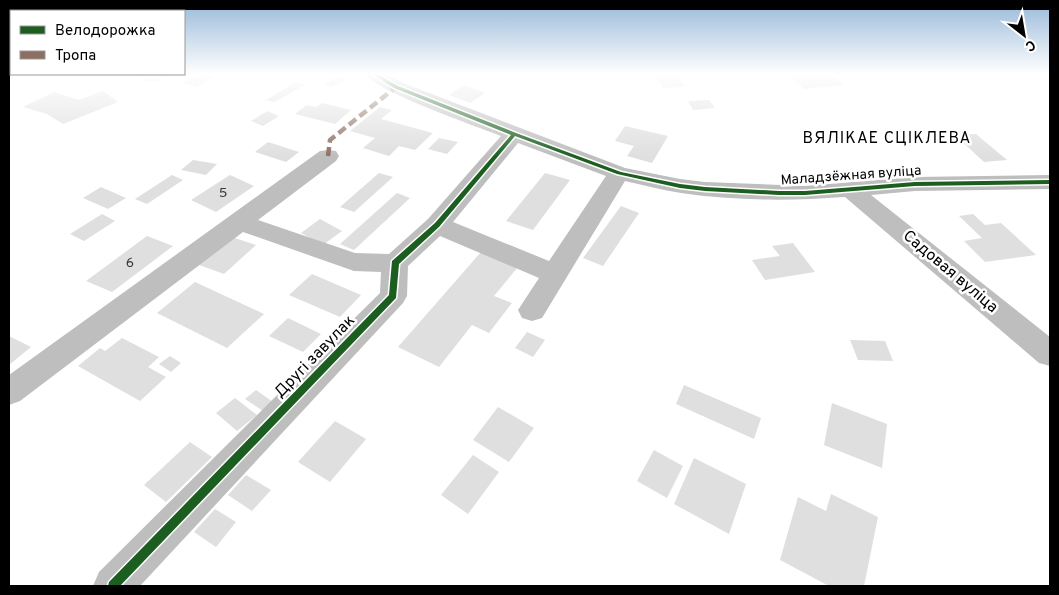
<svg xmlns="http://www.w3.org/2000/svg" width="1059" height="595" viewBox="0 0 1059 595" font-family="Overpass,sans-serif">
<rect width="100%" height="100%" fill="#fff"/>
<g fill="#dfdfdf">
<path d="M199,74L214,77L197,87L182,83Z"/>
<path d="M655,74H677L685,87L663,88Z"/>
<path d="M788,74H831L844,85L804,89Z"/>
<path d="M147,75H163L159,81H142Z"/>
<path d="M338,77L346,80L332,87L324,84Z"/>
<path d="M296,82L305,85L274,102L266,100Z"/>
<path d="M464,85L485,93L470,103L449,95Z"/>
<path d="M103,91L118,102L63,124L47,114L23,107L54,92L79,100Z"/>
<path d="M709,100L715,108L693,110L688,101Z"/>
<path d="M322,103L351,110L335,124L295,114L307,105L316,107Z"/>
<path d="M380,107L392,110L381,119L433,133L415,150L399,146L389,156L363,148L375,138L350,131Z"/>
<path d="M267,111L279,116L263,126L251,121Z"/>
<path d="M625,126L668,136L652,163L627,156L634,146L615,141Z"/>
<path d="M976,134L1007,160L984,162L955,135Z"/>
<path d="M439,138L458,142L447,154L428,149Z"/>
<path d="M268,142L299,152L286,162L255,152Z"/>
<path d="M193,160L217,164L206,175L181,170Z"/>
<path d="M379,173L393,177L354,212L340,207Z"/>
<path d="M545,173L570,180L533,230L506,221Z"/>
<path d="M172,175L183,180L147,204L135,199Z"/>
<path d="M230,175L254,186L216,212L191,200Z"/>
<path d="M101,187L126,198L108,209L83,198Z"/>
<path d="M397,193L410,198L354,250L340,244Z"/>
<path d="M621,206L639,213L603,266L583,258Z"/>
<path d="M102,214L115,221L84,241L70,234Z"/>
<path d="M973,214L985,225L1001,223L1036,255L985,262L964,241L982,238L959,216Z"/>
<path d="M320,219L342,231L323,245L301,233Z"/>
<path d="M147,236L173,246L112,292L86,281Z"/>
<path d="M232,237L256,245L224,274L199,265Z"/>
<path d="M793,243L815,272L765,280L752,260L780,256L772,246Z"/>
<path d="M481,252L518,267L494,296L512,303L489,333L472,325L439,367L398,347Z"/>
<path d="M312,274L361,295L340,317L289,295Z"/>
<path d="M195,282L264,314L227,348L157,313Z"/>
<path d="M288,318L321,334L303,352L269,336Z"/>
<path d="M527,332L545,340L533,357L515,348Z"/>
<path d="M9,336L31,347L9,365Z"/>
<path d="M122,338L159,357L148,367L166,377L140,401L78,366L100,348L105,351Z"/>
<path d="M850,340L885,341L893,361L858,360Z"/>
<path d="M170,356L181,363L171,372L159,364Z"/>
<path d="M684,385L761,418L754,439L676,404Z"/>
<path d="M256,390L273,402L263,411L245,399Z"/>
<path d="M235,398L257,415L237,431L216,413Z"/>
<path d="M832,403L887,424L882,468L824,445Z"/>
<path d="M498,407L534,428L509,462L473,440Z"/>
<path d="M335,421L366,439L330,482L298,462Z"/>
<path d="M190,442L212,457L166,502L144,485Z"/>
<path d="M654,450L683,466L667,498L637,481Z"/>
<path d="M473,455L499,472L468,514L441,495Z"/>
<path d="M694,458L746,484L729,534L674,504Z"/>
<path d="M246,475L271,490L252,511L228,495Z"/>
<path d="M831,494L878,517L864,586H829L780,560L798,497L826,511Z"/>
<path d="M215,509L236,522L216,547L194,532Z"/>
</g>
<g fill="none" stroke-linecap="round" stroke-linejoin="round">
<path fill="#bebebe" fill-rule="evenodd" d="M365,74H387L403,83L625,168L680,179L705,182L805,186L915,177L1050,175V189L915,191L871,195L1050,337V366L1039,363L845,197C791,201 735,201 681,193C662,190 644,185 625,181L542,318L532,321L522,318L518,310L539,278L440,236L408,266L407,296L403,303L140,586H93L99,572L380,293L381,272L354,271L243,232L20,401L9,405V375L320,151L328,150L336,151L339,156L336,161L258,220L355,253L389,254L428,219L501,136C476,126 377,92 365,74ZM518,143L606,176L549,261L453,222Z"/>
<path stroke="#8d6e63" stroke-width="4.5" stroke-dasharray="9 4.5" stroke-linecap="butt" d="M328,156L330,140L396,87"/>
<g stroke="#fff" stroke-width="3">
<path id="cycleway" d="M372,74H377L398,86L516,133L621,172L680,184L705,187L779,191H805L915,182L1050,180V184L915,186L805,195H779L705,191L680,188L617,174L515,136L439,227L399,264L396,298L120,586H108L109,582L389,295L392,261L435,223L511,135L394,88Z"/>
</g>
<use href="#cycleway" fill="#1b5e20" fill-rule="evenodd"/>
</g>
<linearGradient id="sky" x2="0" y2="1"><stop stop-color="#97b8d8"/><stop offset="0.47" stop-color="#fff"/><stop offset="1" stop-color="#fff" stop-opacity="0"/></linearGradient>
<rect width="1059" height="157" fill="url(#sky)"/>
<g text-anchor="middle" dominant-baseline="central" stroke-width="5" stroke-linejoin="round" paint-order="stroke">
<g font-size="14" fill="#000" stroke="#fff">
<text transform="translate(851 176) rotate(-4)">Маладзёжная вуліца</text>
</g>
<g font-size="14" fill="#383838">
<text x="223" y="193">5</text>
<text x="130" y="263">6</text>
</g>
<g font-size="16" letter-spacing="1" fill="#000" stroke="#fff">
<text x="887" y="139">ВЯЛІКАЕ СЦІКЛЕВА</text>
</g>
<g font-size="16" fill="#000" stroke="#fff">
<text transform="translate(950 272) rotate(40)">Садовая вуліца</text>
<text transform="translate(315 357) rotate(-46)">Другі завулак</text>
</g>
</g>
<rect width="1059" height="595" fill="none" stroke="#000000" stroke-width="20"/>
<rect x="10" y="10" width="175" height="65" fill="#ffffff" stroke="#999999"/>
<rect x="20" y="26" width="25" height="8" fill="#1b5e20" stroke="#999999"/>
<text x="55" y="35" font-size="15" fill="#000000">Велодорожка</text>
<rect x="20" y="51" width="25" height="8" fill="#8d6e63" stroke="#999999"/>
<text x="55" y="60" font-size="15" fill="#000000">Тропа</text>
<g transform="translate(1024 35) rotate(149)" stroke="#ffffff" stroke-width="4" paint-order="stroke">
<path d="M0-4L9 19L0 12L-9 19Z" fill="#000000"/>
<text y="-8" font-size="14" font-weight="bold" text-anchor="middle" fill="#000000">С</text>
</g>
</svg>
